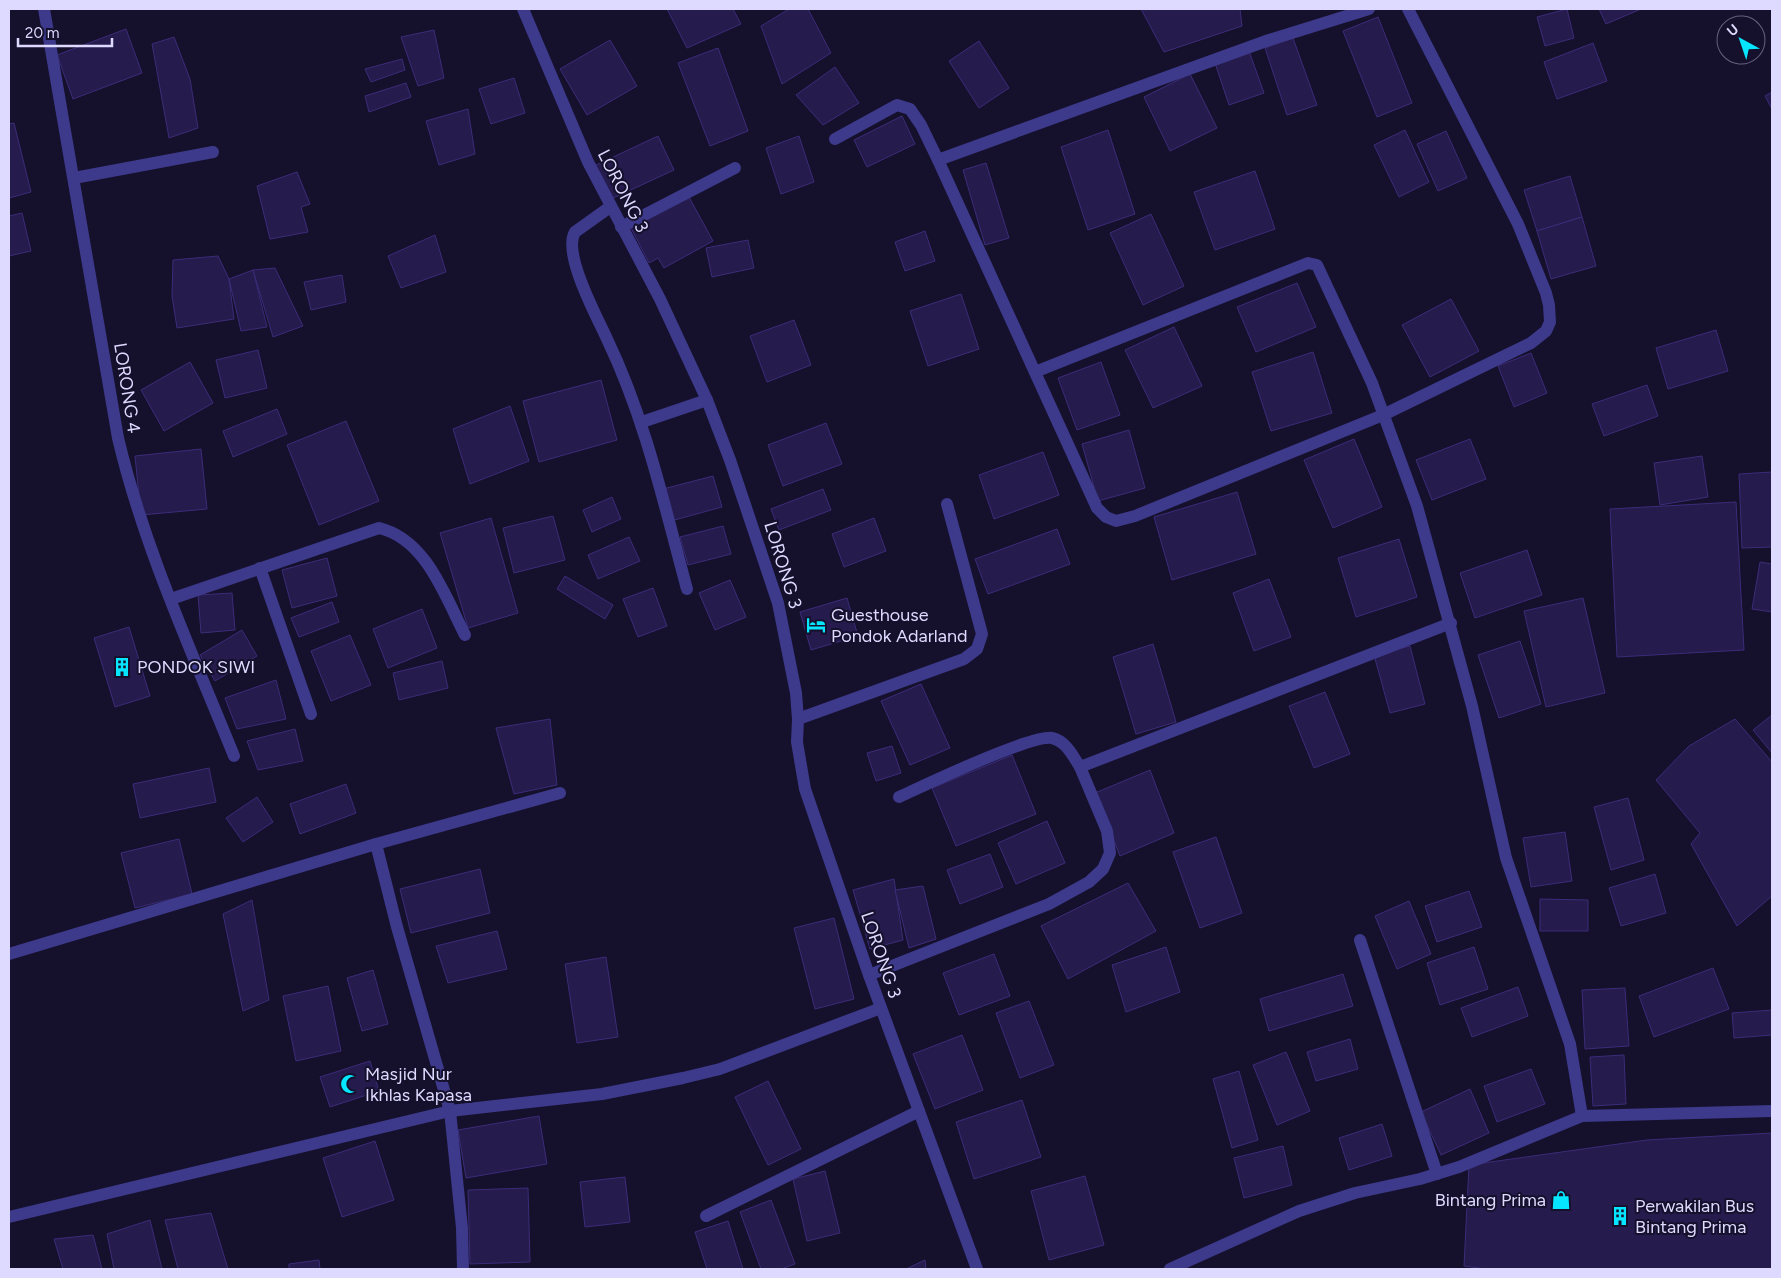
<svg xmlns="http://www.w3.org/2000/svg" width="1781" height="1278" viewBox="0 0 1781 1278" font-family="Figtree,sans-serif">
<rect width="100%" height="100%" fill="#15102b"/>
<g fill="#251b4d" stroke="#3c2c79">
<path d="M667,9H733L741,24L687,48Z"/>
<path d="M789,9H808L831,53L782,84L761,26Z"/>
<path d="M1141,9H1240L1242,26L1164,52Z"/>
<path d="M1567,9L1574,38L1545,46L1537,17Z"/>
<path d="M1599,9H1641L1606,24Z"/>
<path d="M1378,17L1412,103L1377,117L1343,31Z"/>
<path d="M126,29L142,73L73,99L57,55Z"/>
<path d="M434,30L444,78L418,86L401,37Z"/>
<path d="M174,37L190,79L198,128L169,138L152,44Z"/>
<path d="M1293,38L1317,105L1287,115L1265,48Z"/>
<path d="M610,40L637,86L587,115L560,69Z"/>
<path d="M979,41L1009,88L979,108L949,61Z"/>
<path d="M1593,43L1607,81L1557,99L1544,62Z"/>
<path d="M718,48L748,131L710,146L678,63Z"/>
<path d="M1249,51L1264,93L1229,105L1215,63Z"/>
<path d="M402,59L405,70L371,82L365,69Z"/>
<path d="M835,67L859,103L823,125L796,95Z"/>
<path d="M1190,74L1217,128L1170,151L1144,97Z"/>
<path d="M514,78L525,113L491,124L479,89Z"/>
<path d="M406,83L411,97L369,112L365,96Z"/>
<path d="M1772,92V109L1765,96Z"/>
<path d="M468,109L475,154L439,165L426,121Z"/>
<path d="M902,116L915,144L867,167L854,140Z"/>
<path d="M14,123L31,192L9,198V124Z"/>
<path d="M1108,130L1135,214L1088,230L1061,147Z"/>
<path d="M1405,130L1429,182L1399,197L1374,145Z"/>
<path d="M1446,131L1467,178L1438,191L1417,144Z"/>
<path d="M658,136L674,170L609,200L594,166Z"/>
<path d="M799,136L814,182L781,194L766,148Z"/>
<path d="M986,163L1009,238L985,245L963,170Z"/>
<path d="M1255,171L1275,229L1215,250L1194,192Z"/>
<path d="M297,172L310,204L301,207L308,232L270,239L257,186Z"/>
<path d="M1570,176L1582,217L1537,231L1524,190Z"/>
<path d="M689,197L713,241L664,268L658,258L649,263L631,228Z"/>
<path d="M22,213L31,251L9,256V216Z"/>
<path d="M1151,214L1184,286L1143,305L1110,233Z"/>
<path d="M1582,217L1596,266L1551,279L1537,231Z"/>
<path d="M925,231L935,261L905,271L895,242Z"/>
<path d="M435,235L446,272L401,288L388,256Z"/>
<path d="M748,240L754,268L712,277L706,248Z"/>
<path d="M218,256L229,279L234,319L177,328L172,296L173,260Z"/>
<path d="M275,268L303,326L273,337L253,270Z"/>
<path d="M253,270L267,327L241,331L229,279Z"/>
<path d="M342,275L346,302L311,310L304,282Z"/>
<path d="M1297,283L1316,327L1256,352L1237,307Z"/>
<path d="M961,294L979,349L928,366L910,311Z"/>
<path d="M1451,299L1479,351L1430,377L1402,325Z"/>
<path d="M794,320L811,365L767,382L750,336Z"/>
<path d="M1174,327L1202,386L1153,408L1125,350Z"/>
<path d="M1716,330L1728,371L1668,389L1656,348Z"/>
<path d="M258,350L267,388L225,398L216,360Z"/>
<path d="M1313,352L1332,413L1271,431L1252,372Z"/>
<path d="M1531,353L1547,393L1514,407L1498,366Z"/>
<path d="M190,362L213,403L164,431L141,390Z"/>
<path d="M1101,362L1120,415L1077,430L1058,378Z"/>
<path d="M601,380L617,440L539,462L523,401Z"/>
<path d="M1647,385L1658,416L1604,436L1592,404Z"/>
<path d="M510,406L529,461L470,484L453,429Z"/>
<path d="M277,409L287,434L233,457L223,431Z"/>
<path d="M346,421L379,501L319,525L287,445Z"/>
<path d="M826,423L842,464L783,486L768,445Z"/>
<path d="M1129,430L1145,488L1098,501L1082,444Z"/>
<path d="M1354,439L1382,507L1333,528L1304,460Z"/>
<path d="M1470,439L1486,479L1432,500L1416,460Z"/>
<path d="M201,449L207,509L141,515L135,456Z"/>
<path d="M1043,452L1059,495L994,519L979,475Z"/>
<path d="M1702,456L1708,497L1660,505L1654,463Z"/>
<path d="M1772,472V547L1742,548L1739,474Z"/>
<path d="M713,476L722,507L671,521L663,489Z"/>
<path d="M823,489L831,510L779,530L771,509Z"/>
<path d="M1237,492L1256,554L1172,580L1154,517Z"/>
<path d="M612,497L621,519L592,532L583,510Z"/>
<path d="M1736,502L1744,650L1617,657L1610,509Z"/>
<path d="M553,516L565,560L514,573L503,528Z"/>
<path d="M491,518L518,613L468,628L440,533Z"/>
<path d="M874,518L886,551L844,567L832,534Z"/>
<path d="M723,526L731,554L688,565L680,537Z"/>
<path d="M1057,529L1070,564L988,594L975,559Z"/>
<path d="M629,537L640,561L598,579L588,555Z"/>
<path d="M1399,539L1417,597L1356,617L1338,558Z"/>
<path d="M1527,550L1542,595L1475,618L1460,573Z"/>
<path d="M327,558L337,596L292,608L282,570Z"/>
<path d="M1760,562L1772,564V612L1752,609Z"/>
<path d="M565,576L613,605L605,619L557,589Z"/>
<path d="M1269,579L1291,637L1254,651L1233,593Z"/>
<path d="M730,580L746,617L715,630L699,593Z"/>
<path d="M653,588L667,626L638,637L623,599Z"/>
<path d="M232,593L235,630L201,633L198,595Z"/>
<path d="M847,598L858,636L811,650L800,612Z"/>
<path d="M1583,598L1605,693L1546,707L1524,611Z"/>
<path d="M332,602L339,622L299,637L291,618Z"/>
<path d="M422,609L437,648L388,668L373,629Z"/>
<path d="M129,627L150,696L115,707L94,638Z"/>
<path d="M242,630L257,656L215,681L200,655Z"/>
<path d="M350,635L371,685L331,701L311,651Z"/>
<path d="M1520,641L1541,704L1499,718L1478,655Z"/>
<path d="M1153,644L1176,722L1136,734L1113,657Z"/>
<path d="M1410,646L1425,704L1390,713L1374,655Z"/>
<path d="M442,661L448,688L399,700L393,673Z"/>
<path d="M276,680L286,719L237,729L225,698Z"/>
<path d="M921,684L950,748L910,765L881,701Z"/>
<path d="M1325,692L1350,754L1314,768L1289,706Z"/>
<path d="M1772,715V753L1753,730Z"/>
<path d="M550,719L557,785L514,794L496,728Z"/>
<path d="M1735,719L1772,762V896L1737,926L1691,844L1700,833L1656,780L1689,746Z"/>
<path d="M295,729L303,761L258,770L247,741Z"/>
<path d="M892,746L901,773L876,781L867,753Z"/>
<path d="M1012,755L1036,814L956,846L932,788Z"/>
<path d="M209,768L216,802L140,818L133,784Z"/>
<path d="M1150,770L1174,833L1120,856L1095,793Z"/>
<path d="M346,784L356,813L300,834L290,804Z"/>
<path d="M257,797L273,822L243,842L226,818Z"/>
<path d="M1628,798L1644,860L1611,870L1594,807Z"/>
<path d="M1047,821L1065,863L1016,884L998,843Z"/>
<path d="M1565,832L1572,881L1531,887L1523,838Z"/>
<path d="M1216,837L1242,913L1200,928L1173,852Z"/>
<path d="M179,839L192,894L135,908L121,853Z"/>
<path d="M990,854L1003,887L960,904L947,870Z"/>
<path d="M480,869L490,913L411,933L400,889Z"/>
<path d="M1655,874L1666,913L1621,926L1609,888Z"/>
<path d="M894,879L903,940L870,949L853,890Z"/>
<path d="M1128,883L1156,931L1068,979L1041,926Z"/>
<path d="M923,886L936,939L909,948L895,890Z"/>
<path d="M1469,891L1482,927L1437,942L1425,906Z"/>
<path d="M1540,899L1588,900V931H1540Z"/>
<path d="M252,900L269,1000L243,1011L223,914Z"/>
<path d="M1409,901L1431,954L1397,969L1375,916Z"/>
<path d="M834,918L854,999L815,1009L794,928Z"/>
<path d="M497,931L507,969L448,983L436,946Z"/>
<path d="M1166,947L1180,992L1126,1012L1112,965Z"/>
<path d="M1474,947L1488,989L1440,1005L1427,963Z"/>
<path d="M994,954L1010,996L959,1015L943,973Z"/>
<path d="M606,957L618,1037L577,1043L565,964Z"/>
<path d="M1713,968L1729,1009L1654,1037L1639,996Z"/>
<path d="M373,970L388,1024L362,1031L347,978Z"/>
<path d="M1343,974L1353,1006L1269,1031L1260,999Z"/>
<path d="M328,986L341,1051L296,1061L283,996Z"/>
<path d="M1518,987L1528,1016L1472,1037L1461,1008Z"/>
<path d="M1625,988L1629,1046L1585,1049L1582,990Z"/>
<path d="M1029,1001L1054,1065L1020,1078L996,1013Z"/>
<path d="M1772,1010V1035L1734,1038L1732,1013Z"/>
<path d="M962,1035L983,1090L935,1109L913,1054Z"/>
<path d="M1350,1039L1358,1069L1316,1081L1307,1052Z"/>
<path d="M1286,1052L1310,1111L1277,1125L1253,1065Z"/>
<path d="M1624,1055L1626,1104L1593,1106L1590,1057Z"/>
<path d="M370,1061L379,1091L330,1107L320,1077Z"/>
<path d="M1531,1069L1545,1104L1497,1122L1484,1086Z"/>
<path d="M1239,1071L1258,1140L1232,1148L1213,1079Z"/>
<path d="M768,1081L801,1149L768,1165L735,1097Z"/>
<path d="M1470,1089L1489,1133L1441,1155L1421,1112Z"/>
<path d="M1022,1100L1041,1157L974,1179L956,1122Z"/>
<path d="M539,1116L547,1164L466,1178L458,1130Z"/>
<path d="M1382,1124L1392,1156L1349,1170L1339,1138Z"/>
<path d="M1772,1133V1269H1486L1464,1266L1469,1165L1647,1140Z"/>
<path d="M375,1141L394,1200L342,1217L323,1158Z"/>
<path d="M1283,1146L1292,1185L1244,1198L1234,1158Z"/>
<path d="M825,1171L840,1233L807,1241L793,1179Z"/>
<path d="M1085,1176L1104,1245L1049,1260L1031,1191Z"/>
<path d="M625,1177L630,1222L585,1227L580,1182Z"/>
<path d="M528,1188L530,1262L470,1264L468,1190Z"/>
<path d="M771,1200L795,1264L781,1269H761L740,1212Z"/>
<path d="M211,1213L228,1269H178L165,1220Z"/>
<path d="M150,1220L162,1269H114L107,1234Z"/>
<path d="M728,1221L743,1269H707L695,1232Z"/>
<path d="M93,1235L102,1269H63L54,1239Z"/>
<path d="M319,1260L320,1269H289V1264Z"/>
<path d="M925,1260L926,1269H906Z"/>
</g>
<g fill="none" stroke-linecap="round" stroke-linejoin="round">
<g stroke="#3d398b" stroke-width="12">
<path d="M44,9L118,438C144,548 192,652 234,756"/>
<path d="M523,9L588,162L660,299L707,400L730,460L778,603L796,693L798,719L797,742L805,789L869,975L977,1269"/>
<path d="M835,139L897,105L910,109L921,125L938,160L1097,508L1106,517L1116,521L1135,516L1383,415L1531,343L1546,331L1550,322L1549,305L1546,293L1518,224L1408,9"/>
<path d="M938,160L1269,40L1369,9"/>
<path d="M74,178L213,152"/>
<path d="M610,207L575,232C562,253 597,317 607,339C645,418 664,504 687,589"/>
<path d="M621,227L735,168"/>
<path d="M1035,372L1308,263L1317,265L1372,383L1417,506L1472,706L1506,858L1570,1044L1582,1116"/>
<path d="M642,422L707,400"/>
<path d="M260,568L311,714"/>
<path d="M171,599L379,528C426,539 445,596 465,635"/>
<path d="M798,719L964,659L977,649L982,634L947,504"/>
<path d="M899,797C923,786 1032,734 1052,738C1066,741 1073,756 1080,767"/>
<path d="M376,844L560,793"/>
<path d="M1360,940L1437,1174"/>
<path d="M9,954L376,844L397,927L450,1111L462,1228L463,1269"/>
<path d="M869,975L1049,904L1089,882L1103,869L1110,853L1107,831L1080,767L1451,623"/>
<path d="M706,1216L919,1111"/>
<path d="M9,1217L450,1111L602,1094L683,1078L720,1069L881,1008"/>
<path d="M1170,1269L1299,1211L1355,1193L1420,1179L1459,1167L1582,1116L1772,1111"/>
</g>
</g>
<defs>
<g id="hotel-bare" transform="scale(1.5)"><path d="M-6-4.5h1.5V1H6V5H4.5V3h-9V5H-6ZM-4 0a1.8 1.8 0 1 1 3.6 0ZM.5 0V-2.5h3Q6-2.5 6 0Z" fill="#06e6ff" stroke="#15102b" stroke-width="2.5" paint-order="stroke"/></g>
<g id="building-bare" transform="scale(1.5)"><path d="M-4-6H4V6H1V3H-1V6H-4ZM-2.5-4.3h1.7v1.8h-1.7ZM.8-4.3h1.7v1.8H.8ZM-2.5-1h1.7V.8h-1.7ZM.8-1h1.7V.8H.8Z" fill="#06e6ff" stroke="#15102b" stroke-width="2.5" paint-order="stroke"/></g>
<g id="mosque-bare" transform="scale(1.5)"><path d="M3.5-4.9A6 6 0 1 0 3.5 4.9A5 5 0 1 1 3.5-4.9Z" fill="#06e6ff" stroke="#15102b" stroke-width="2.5" paint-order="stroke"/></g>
<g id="shop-bare" transform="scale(1.5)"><path d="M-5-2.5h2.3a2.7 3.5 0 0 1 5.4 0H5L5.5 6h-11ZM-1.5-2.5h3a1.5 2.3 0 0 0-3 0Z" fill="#06e6ff" stroke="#15102b" stroke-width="2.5" paint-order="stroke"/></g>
</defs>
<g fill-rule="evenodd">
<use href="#hotel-bare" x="816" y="625"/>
<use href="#building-bare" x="122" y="667"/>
<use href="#mosque-bare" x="350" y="1084"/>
<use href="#shop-bare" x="1561" y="1200"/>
<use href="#building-bare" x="1620" y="1216"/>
</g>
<g text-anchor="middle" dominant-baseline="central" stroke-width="4" stroke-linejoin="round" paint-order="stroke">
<g font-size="18" fill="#dedaff" stroke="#15102b">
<text transform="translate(623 191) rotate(63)">LORONG 3</text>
<text transform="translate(127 388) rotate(81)">LORONG 4</text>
<text transform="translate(783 565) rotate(73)">LORONG 3</text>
<text transform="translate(881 955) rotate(71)">LORONG 3</text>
</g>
<g font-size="18" fill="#dedaff" stroke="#15102b" text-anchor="start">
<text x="831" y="615">Guesthouse<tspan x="831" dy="21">Pondok Adarland</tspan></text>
<text x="137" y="667">PONDOK SIWI</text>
<text x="365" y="1074">Masjid Nur<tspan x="365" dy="21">Ikhlas Kapasa</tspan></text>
<text x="1546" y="1200" text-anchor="end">Bintang Prima</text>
<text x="1635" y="1206">Perwakilan Bus<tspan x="1635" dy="21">Bintang Prima</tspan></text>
</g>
</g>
<rect width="1781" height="1278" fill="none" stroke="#dedaff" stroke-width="20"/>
<g transform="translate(1741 40) rotate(320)"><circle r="24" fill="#15102b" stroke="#656180"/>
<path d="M0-4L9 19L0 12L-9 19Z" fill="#06e6ff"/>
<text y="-8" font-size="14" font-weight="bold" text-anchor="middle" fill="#dedaff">U</text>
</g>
<path d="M18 38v8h94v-8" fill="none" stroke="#dedaff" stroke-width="2.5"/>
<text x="25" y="38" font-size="15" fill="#dedaff" stroke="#15102b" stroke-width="4" paint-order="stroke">20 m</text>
</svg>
